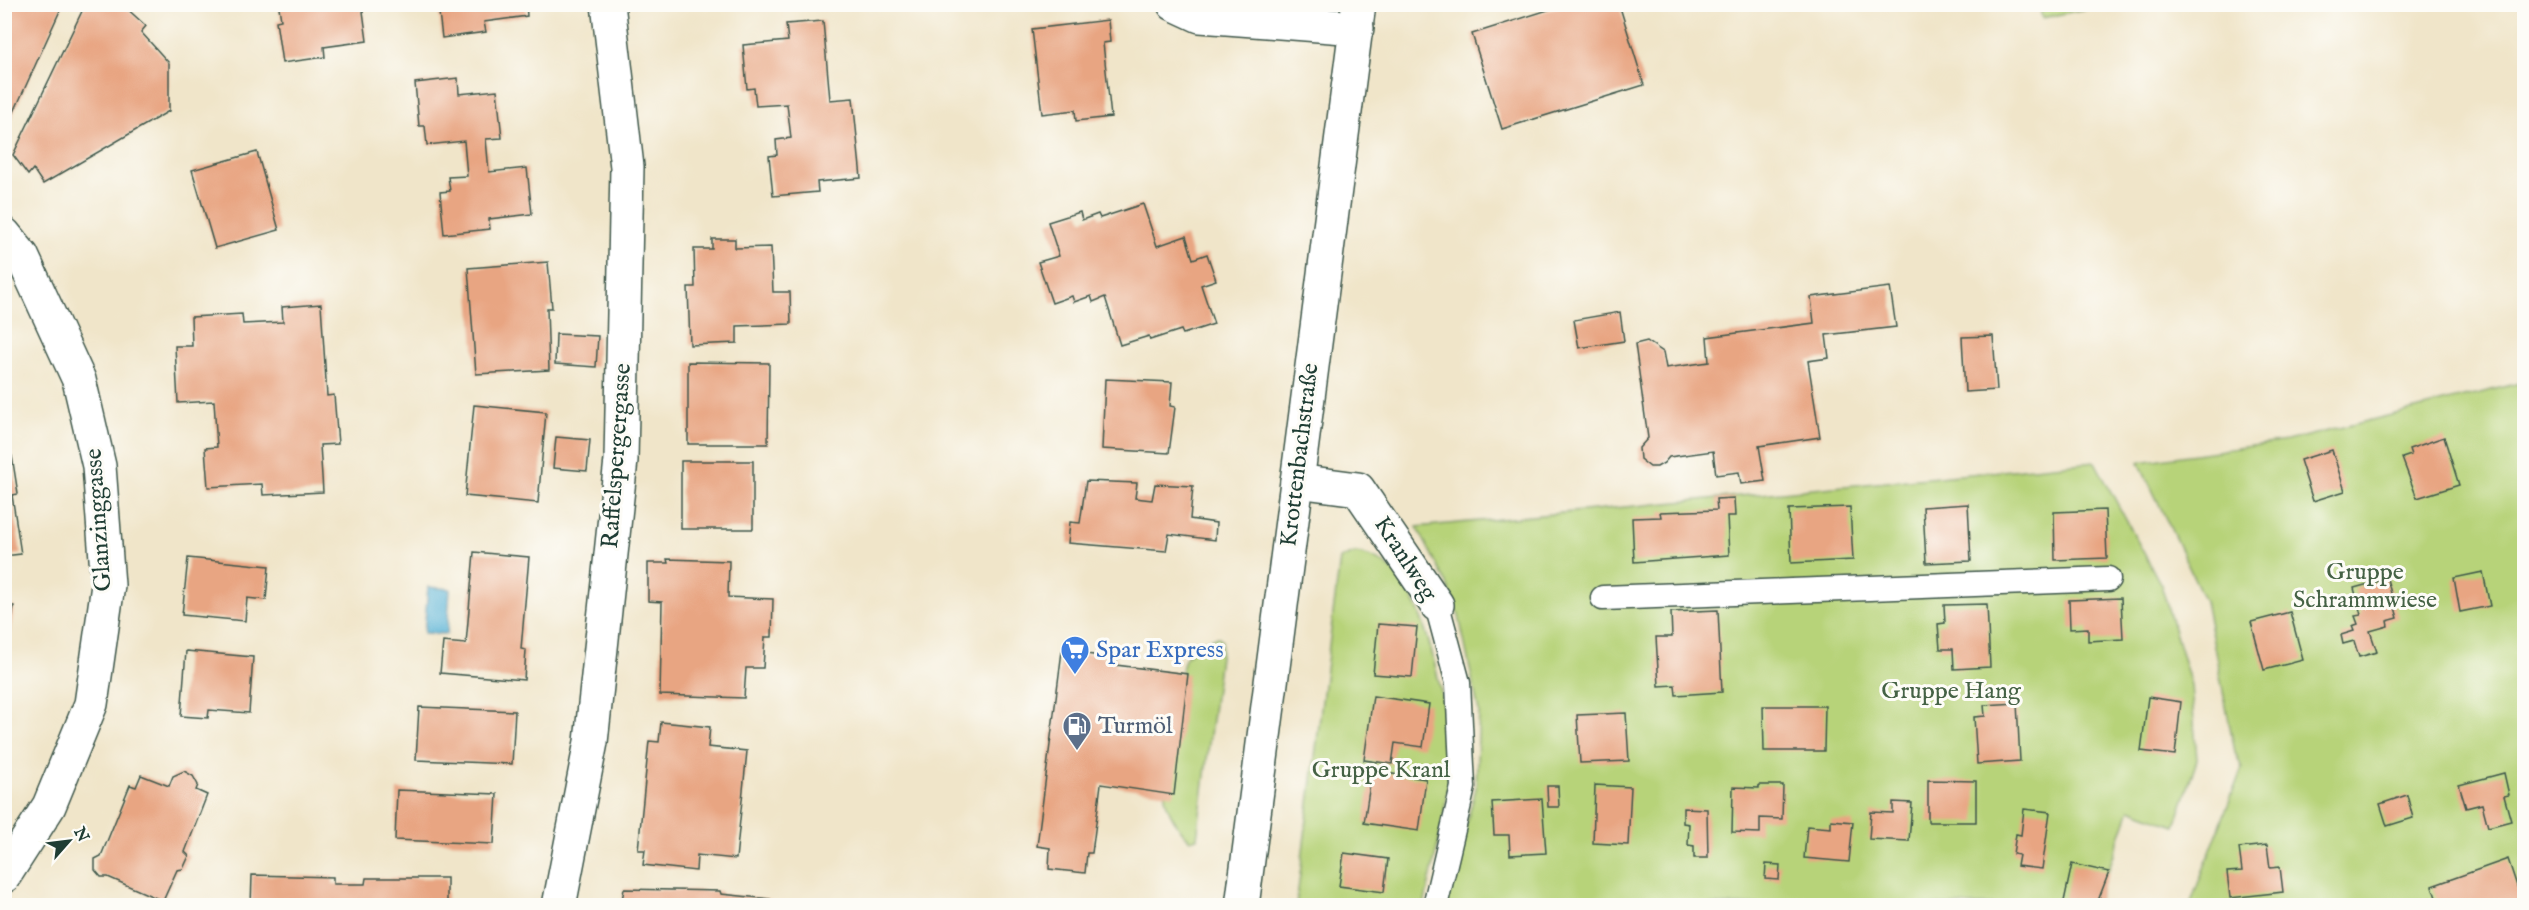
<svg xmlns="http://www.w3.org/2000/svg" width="2529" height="910" viewBox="0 0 2529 910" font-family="'IM FELL English',serif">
<rect width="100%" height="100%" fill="#fdfcf7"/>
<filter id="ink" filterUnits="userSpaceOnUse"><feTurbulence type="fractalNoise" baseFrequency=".0167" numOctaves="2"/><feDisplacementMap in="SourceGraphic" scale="12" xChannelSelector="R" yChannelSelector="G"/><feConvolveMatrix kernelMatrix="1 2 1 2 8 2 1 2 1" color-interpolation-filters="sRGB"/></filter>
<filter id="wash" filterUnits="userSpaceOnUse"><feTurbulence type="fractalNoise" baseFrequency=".008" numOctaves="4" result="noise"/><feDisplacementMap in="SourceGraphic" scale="24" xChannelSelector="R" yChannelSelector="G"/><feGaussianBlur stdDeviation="1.35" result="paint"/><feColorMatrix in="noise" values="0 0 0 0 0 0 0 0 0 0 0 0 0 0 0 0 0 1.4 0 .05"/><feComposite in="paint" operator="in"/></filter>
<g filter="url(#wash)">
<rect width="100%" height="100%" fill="#f0e5c9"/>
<g fill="#b7d379" stroke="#6b8856" stroke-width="1.5">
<path d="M2039,4H2104V5L2042,18Z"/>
<path d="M2524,382V905H2190L2242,768L2235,752L2205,601L2139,462L2287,441Z"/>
<path d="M2095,462L2161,585L2191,685L2197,760L2175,826L2130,809L2096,905H1445L1476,788L1479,712L1459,616L1447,584L1417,527Z"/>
<path d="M1354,553C1374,555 1391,566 1403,582C1429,616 1452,728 1449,771C1446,816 1434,862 1424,905L1296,906L1340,559Z"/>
<path d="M1219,637L1222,641L1197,838L1190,840C1180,831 1166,810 1165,796C1164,781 1180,670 1185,659C1191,648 1208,638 1219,637Z"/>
</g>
<path fill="#58b2d5" stroke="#3c7884" stroke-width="1.5" d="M428,587L450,589L447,634L424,633Z"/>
<g id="blocks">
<g fill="#e8a582">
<path d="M4,4H63L4,134Z"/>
<path d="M297,4H362L367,41L324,47L325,57L282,63L276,21L281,20L279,7Z"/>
<path d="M438,4H526L527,16L484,22L486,32L442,38Z"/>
<path d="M1567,4H1619L1644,85L1502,129L1472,34Z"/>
<path d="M85,5H123L146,26L141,32L169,63V111L43,184L33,169L28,175L13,155Z"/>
<path d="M1108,20L1110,42L1103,43L1111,117L1076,121L1075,110L1042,114L1032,29Z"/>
<path d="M823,21L830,100L853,98L861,178L817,182L818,192L773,196L769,156L777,155L776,140L791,138L787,104L756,106L754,88L747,89L743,45L788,41L786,24Z"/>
<path d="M458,78L459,94L497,90L502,138L486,139L489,172L527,168L532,214L489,219L490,229L444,234L440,192L450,191L448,177L467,176L464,141L427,145L425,126H419L415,83Z"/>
<path d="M257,152L279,230L215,248L192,170Z"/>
<path d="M1143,204L1157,246L1186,236L1193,259L1207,254L1216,280L1201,285L1214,324L1183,334L1181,330L1150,340L1149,336L1120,345L1105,297L1093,302L1091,296L1074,302L1072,296L1052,303L1038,262L1059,256L1048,222L1080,212L1082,220L1098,214L1100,218Z"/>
<path d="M712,239H735V248L771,247L773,292H790L791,324L737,326V343L690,345L688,287H695L694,249H712Z"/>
<path d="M548,262L552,308H547L549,370L476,374L468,268Z"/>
<path d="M1890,287L1896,327L1826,335L1829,358L1808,361L1820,437L1759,446L1765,481L1741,484L1739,472L1716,475L1713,451L1669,457L1664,463L1657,467H1650L1640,459L1639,448L1648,438L1635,344L1647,341L1663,352L1666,368L1709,362L1707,337L1814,323L1811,297Z"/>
<path d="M321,304L327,396L334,395L338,444L320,445L323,492L263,495L262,484L208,487L205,448L217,447L214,401L178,403L175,346H192L191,317L242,314L243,324L283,322L282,307Z"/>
<path d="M1620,312L1624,341L1579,348L1574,320Z"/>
<path d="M556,334L598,336L596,367L555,364Z"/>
<path d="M1993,336L1997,390L1965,392L1962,337Z"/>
<path d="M688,362L769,363L768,444H688Z"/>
<path d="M1105,379L1172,382L1170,406L1175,407L1169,453L1102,449Z"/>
<path d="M474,405L546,412L538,503L465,496Z"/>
<path d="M556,437L590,440L587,471L553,468Z"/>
<path d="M2444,437L2459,485L2417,498L2402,458L2411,455L2409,449Z"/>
<path d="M2332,450L2345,491L2313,501L2300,460Z"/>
<path d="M12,456L18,494L12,495L21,554L4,556V457Z"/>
<rect x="681" y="461" width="72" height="68"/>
<path d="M1086,481L1137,483L1135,498L1152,500L1155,484L1193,486L1190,519L1216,523L1215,540L1169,534L1166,551L1068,543L1070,522L1080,523Z"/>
<path d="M1734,498L1735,516H1727L1729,555L1634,562L1632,518L1661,517L1660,512L1717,510L1716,499Z"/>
<path d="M1968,504L1971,561L1926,563L1923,507Z"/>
<path d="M1850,507L1853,560L1791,563L1789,509Z"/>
<path d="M2105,510L2107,558L2055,560L2054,512Z"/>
<path d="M474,552L529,557L521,649L526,650L524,680L440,673L443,642L466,644Z"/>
<path d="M188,558L269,566L266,600L247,598L245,621L182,615Z"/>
<path d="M667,559L729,561L728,597L773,599L772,637H765L763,668H746L744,698L660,695L662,602L648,601V563H668Z"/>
<path d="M2483,572L2490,606L2460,612L2454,578Z"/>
<path d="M2387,579L2398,618L2387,621L2388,626L2370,631L2377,652L2359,657L2354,641L2343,644L2341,635L2354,631L2352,626L2358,624L2355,616L2361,615L2354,588Z"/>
<path d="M2121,598L2123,639L2088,641V628L2070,629L2069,600Z"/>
<path d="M4,604L14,606L6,658H4Z"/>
<path d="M1987,604L1990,667L1954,669L1953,649H1940L1938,624L1945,623L1944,605Z"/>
<path d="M1718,610L1722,692L1676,695L1675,685L1659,686L1656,637H1672L1671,612Z"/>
<path d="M2290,612L2303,660L2264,670L2251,622Z"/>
<path d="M1378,624L1417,627L1412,677L1373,674Z"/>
<path d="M186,651L253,657L249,713L209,710L208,718L181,716Z"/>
<path d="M1062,651L1117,658L1116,665L1188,674L1174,795L1101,784L1092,853H1087L1085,873L1049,869L1050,848L1037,846Z"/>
<path d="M1373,696L1429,704L1423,747L1395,743L1392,764L1364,760Z"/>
<path d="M2148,697L2181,702L2175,755L2141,751Z"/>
<path d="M2017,703L2020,761L1977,764L1974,717L1985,716L1984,705Z"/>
<path d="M1763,706H1825L1824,751H1764Z"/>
<path d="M419,707L515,711L512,764L416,760Z"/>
<path d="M1626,713L1629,761L1580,763L1577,715Z"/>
<path d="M661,722L710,727L708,747L747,751L736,859L697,855L696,871L643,865L645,850H638L649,741L659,742Z"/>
<path d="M184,771L193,776L198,785L196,790L207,795L185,852L189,856L183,869L177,870L163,901L108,877H101L95,870V859L101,856L130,785L136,787L141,775L169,786L173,776Z"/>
<path d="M1372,771L1426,779L1419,831L1364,823Z"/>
<path d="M2504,773L2509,795L2504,796L2511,821L2488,827L2482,804L2466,808L2459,785Z"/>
<path d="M1928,780L1976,781V822H1928Z"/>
<path d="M1595,785L1631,787L1628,845L1593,843Z"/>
<path d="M1759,785H1783L1782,819L1760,818V833L1732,832L1733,787L1759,788Z"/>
<path d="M1547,786H1558L1559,807H1548Z"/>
<path d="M397,790L497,794L494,844L395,840Z"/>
<path d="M2407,795L2413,818L2387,826L2380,804Z"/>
<path d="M1542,799L1546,853L1510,855L1509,835H1494L1492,802Z"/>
<path d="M1893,802L1912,803L1909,841L1869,839L1871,812L1893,813Z"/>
<path d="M1683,808L1707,809L1708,858H1694V846L1688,845L1689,824L1683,823Z"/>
<path d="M2024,809L2050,812L2042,869L2017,866L2019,855L2013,854L2016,834L2021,835Z"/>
<path d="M1831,820L1853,822L1849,862L1804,858L1807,826L1831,828Z"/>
<path d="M2267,845L2270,868L2280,867L2283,892L2230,898L2227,872L2242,871L2239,848Z"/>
<path d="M1344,853L1388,859L1384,892L1339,886Z"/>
<path d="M2508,859L2522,901L2509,906H2439L2432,886Z"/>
<path d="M1766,864L1780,865L1779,880L1765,879Z"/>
<path d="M2072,864L2109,872L2096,906H2063Z"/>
<path d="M252,875L333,877V884H365L366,878H447V906H251Z"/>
<path d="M624,889L720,891L721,894L770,899L769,906H621Z"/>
</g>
</g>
</g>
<g filter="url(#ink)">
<use href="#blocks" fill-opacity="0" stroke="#3e564a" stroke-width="1.5"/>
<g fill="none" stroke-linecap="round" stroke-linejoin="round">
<g stroke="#3e564a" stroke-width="27">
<g id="lane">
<path d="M1603,598L2108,579"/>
<path d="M1435,906L1463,787L1458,683L1437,605"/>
</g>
</g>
<g stroke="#3e564a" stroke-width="36">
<g id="street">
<path d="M1174,4L1200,16L1357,28"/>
<path d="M4,234L22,256L79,380L99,466L108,585L91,704L49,806L4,876"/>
<path d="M1297,481L1358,489L1437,605"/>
<path d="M559,906L591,742L621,460L627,167L608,4"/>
</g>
</g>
<g stroke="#3e564a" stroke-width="36">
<path id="secondary" d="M1242,906L1359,4"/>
</g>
<use href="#lane" stroke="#fff" stroke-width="24"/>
<use href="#street" stroke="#fff" stroke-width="33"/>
<use href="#secondary" stroke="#fff" stroke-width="33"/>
</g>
</g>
<defs>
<g id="supermarket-pin" transform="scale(1.5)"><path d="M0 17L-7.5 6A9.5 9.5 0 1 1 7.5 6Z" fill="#3f7fe0" stroke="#fdfcf7"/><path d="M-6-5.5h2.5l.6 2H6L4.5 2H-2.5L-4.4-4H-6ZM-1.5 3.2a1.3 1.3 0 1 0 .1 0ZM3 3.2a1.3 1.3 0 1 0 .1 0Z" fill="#fff"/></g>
<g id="fuel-pin" transform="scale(1.5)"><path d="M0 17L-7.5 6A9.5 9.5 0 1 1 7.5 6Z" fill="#5c6f8a" stroke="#fdfcf7"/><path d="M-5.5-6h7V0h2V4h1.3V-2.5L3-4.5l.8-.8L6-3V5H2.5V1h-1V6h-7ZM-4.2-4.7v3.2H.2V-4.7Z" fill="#fff"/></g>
</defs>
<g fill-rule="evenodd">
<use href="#supermarket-pin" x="1075" y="650"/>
<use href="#fuel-pin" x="1077" y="726"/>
</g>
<g text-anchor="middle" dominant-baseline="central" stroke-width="6" stroke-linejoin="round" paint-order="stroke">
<g font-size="24" fill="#1f3d34" stroke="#fdfcf7">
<text transform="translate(1300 455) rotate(-83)">Krottenbachstraße</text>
<text transform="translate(617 456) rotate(-86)">Raffelspergergasse</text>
<text transform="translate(99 520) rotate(-94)">Glanzinggasse</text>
<text transform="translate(1405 559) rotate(57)">Kranlweg</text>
</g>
<g font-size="24" fill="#456245" stroke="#fdfcf7">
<text x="2365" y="572">Gruppe<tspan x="2365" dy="28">Schrammwiese</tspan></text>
<text x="1951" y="691">Gruppe Hang</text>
<text x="1381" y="770">Gruppe Kranl</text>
</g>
<g font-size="24" fill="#366cbe" stroke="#fdfcf7" text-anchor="start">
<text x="1096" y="650">Spar Express</text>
</g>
<g font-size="24" fill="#4e5e75" stroke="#fdfcf7" text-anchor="start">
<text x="1098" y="726">Turmöl</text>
</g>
</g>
<rect width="2529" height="910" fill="none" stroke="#fdfcf7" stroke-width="24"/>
<g transform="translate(69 841) rotate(62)" stroke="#fdfcf7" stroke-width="4.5" paint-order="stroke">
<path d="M0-4.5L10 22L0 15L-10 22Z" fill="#1f3d34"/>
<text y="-9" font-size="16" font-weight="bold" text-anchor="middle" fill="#1f3d34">N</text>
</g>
</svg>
